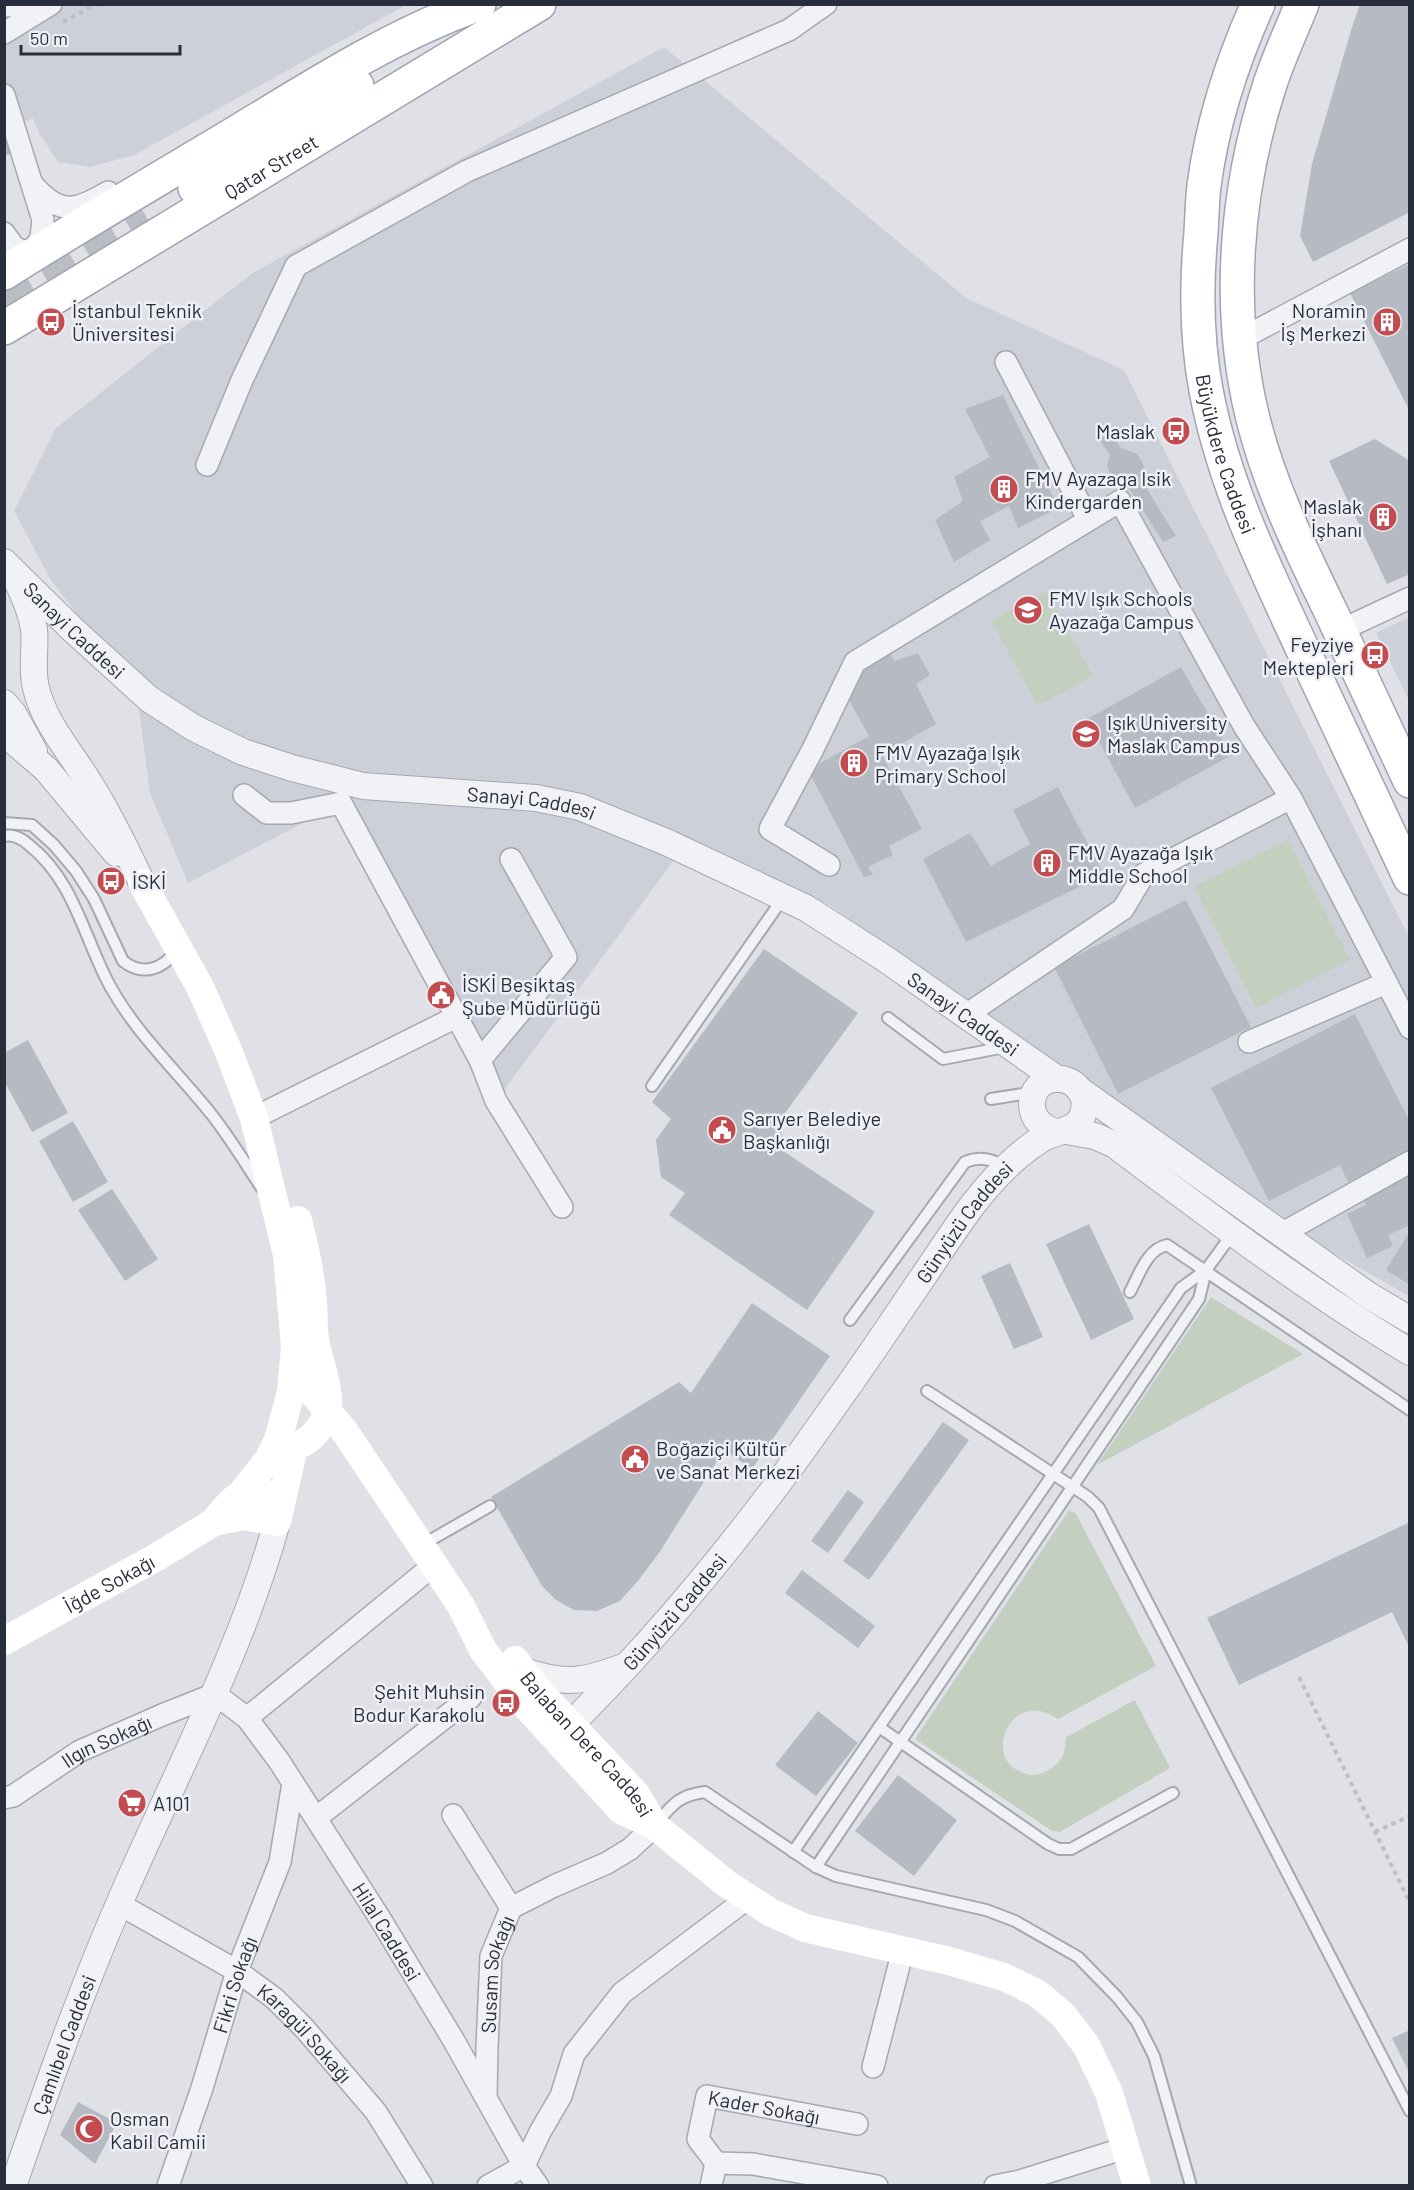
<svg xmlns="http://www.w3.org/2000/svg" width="1414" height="2190" viewBox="0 0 1414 2190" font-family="Barlow,sans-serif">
<rect width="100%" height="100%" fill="#dfe1e7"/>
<g fill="#cdd0d9">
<path d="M4,5H406L134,155L90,167L58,162L39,133L33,118L5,131Z"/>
<path d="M664,47L966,298L1124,370L1409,937V1296L1287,1227L830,905L686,844L496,1101L341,803L188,883L150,793L137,694L51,580L14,511L56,428L251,274Z"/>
<path d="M1409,617V701L1376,633Z"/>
</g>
<g fill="#c3d0c0">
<path d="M1046,591L1093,676L1038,706L991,621Z"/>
<path d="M1288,839L1350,960L1256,1008L1194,887Z"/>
<path d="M1211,1297L1303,1354L1097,1465Z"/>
<path d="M1069,1510L1076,1514L1156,1666L1058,1719C1011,1687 982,1757 1021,1772C1030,1776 1038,1776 1047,1771C1063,1762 1065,1754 1066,1737L1135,1700L1170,1768L1060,1832L1052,1831L915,1739Z"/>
</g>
<g fill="#b6bac3">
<path d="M1360,4H1410V212L1313,262L1300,236L1312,164L1352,27Z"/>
<path d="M27,129L32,146L4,156V137Z"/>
<path d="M1410,264V412L1350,293Z"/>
<path d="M1003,395L1059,508L1018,528L1009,506L980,521L990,540L954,562L935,520L963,501L954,477L990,457L965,409Z"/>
<path d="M1110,433L1121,448L1137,454L1144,466L1140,478L1176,536L1163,542L1127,485L1113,480L1107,466L1110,455L1099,439Z"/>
<path d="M1375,439L1410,461V574L1387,584L1329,461Z"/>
<path d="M889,648L894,661L918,653L930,675L916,684L936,724L882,755L922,829L889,846L893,855L868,867L873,875L864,877L808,770L869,736L842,688L864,662Z"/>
<path d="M1181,667L1232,755L1135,808L1087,719Z"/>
<path d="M1058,787L1104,875L966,942L923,859L970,833L991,866L1030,844L1013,810Z"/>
<path d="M1186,900L1251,1027L1118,1094L1054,967Z"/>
<path d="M764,949L858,1013L780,1120L783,1151L875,1212L807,1310L669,1215L685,1193L661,1177L656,1140L671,1119L652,1102Z"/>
<path d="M1355,1014L1410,1122V1151L1348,1182L1340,1165L1269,1201L1211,1088Z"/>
<path d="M28,1040L68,1113L32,1132L4,1081V1053Z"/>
<path d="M73,1121L108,1182L73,1202L39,1141Z"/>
<path d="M1410,1173V1225L1388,1235L1393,1246L1367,1258L1347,1214L1366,1205L1362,1195Z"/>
<path d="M112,1189L158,1259L125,1281L78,1210Z"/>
<path d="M1089,1224L1134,1319L1091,1340L1046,1244Z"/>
<path d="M1410,1231V1285L1386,1270Z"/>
<path d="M1010,1263L1043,1337L1014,1349L981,1276Z"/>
<path d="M752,1303L830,1356L752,1469L724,1450L659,1553L637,1582L620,1601L597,1611L574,1610L556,1600L542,1586L491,1497L679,1382L691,1393Z"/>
<path d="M943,1422L969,1440L869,1580L843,1561Z"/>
<path d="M848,1490L864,1502L828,1553L811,1541Z"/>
<path d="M1410,1522V1649L1392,1612L1239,1685L1207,1618Z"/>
<path d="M802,1570L875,1626L858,1648L785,1593Z"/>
<path d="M818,1711L858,1743L816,1796L775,1765Z"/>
<path d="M898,1775L957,1820L914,1876L855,1831Z"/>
<path d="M1410,2030V2074L1392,2038Z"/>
<path d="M78,2102L117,2123L95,2164L60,2135Z"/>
</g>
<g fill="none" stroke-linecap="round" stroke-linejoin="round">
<path stroke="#bbbdc5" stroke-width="33" stroke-dasharray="33 16" stroke-linecap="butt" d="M4,304L147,218"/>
<g stroke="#a5a8b1" stroke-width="14">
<g id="service">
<path d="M4,823L32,825L54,845L76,871L94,899L123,961C143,977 163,969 177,950"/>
<path d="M4,836C13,834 23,839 29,845C74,880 84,938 110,986C137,1035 178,1072 212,1115C230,1138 245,1163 261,1187"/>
<path d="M888,1018L943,1059L1005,1047"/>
<path d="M652,1086L783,898"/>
<path d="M991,1099L1035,1092"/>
<path d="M1206,1270L1233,1233"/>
<path d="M1130,1292C1139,1275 1147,1249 1167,1245L1410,1410"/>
<path d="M850,1320L965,1162C981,1156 991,1159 1006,1167"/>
<path d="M927,1391L1088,1497L1099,1508L1410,2111"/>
<path d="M422,1545L490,1506"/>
<path d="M879,1727L1048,1844L1059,1849H1071L1173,1793"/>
<path d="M656,1824C672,1805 679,1795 705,1792L816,1867L836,1876L986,1910L1015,1921L1078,1957L1117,1997L1137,2022L1154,2056L1191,2186"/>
<path d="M793,1852L1181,1288L1206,1270L1199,1299L816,1867"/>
</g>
</g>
<g stroke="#a5a8b1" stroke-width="24">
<g id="minor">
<path d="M4,6L44,4"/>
<path d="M4,33L51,4"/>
<path d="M4,95L43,220L41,237L32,255L14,247L4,233"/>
<path d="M33,185C60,216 76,211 108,192"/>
<path d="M1239,340L1410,249"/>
<path d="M1006,362L1088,519"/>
<path d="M207,465L242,380L296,266L467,171L789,30L826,4"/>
<path d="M1339,631L1410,598"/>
<path d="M244,795L267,813H291L341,803L480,1060L496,1101L562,1207"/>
<path d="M829,865L770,829L813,749L855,662L1120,501L1244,726L1291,798L1410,1028"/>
<path d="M966,1015L1123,909L1144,874L1291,798"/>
<path d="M1249,1042L1386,983"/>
<path d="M480,1060L566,957L511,859"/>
<path d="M254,1118L456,1017"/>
<path d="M1281,1234L1410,1162"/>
<path d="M247,1718L434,1565"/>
<path id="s1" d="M4,1798L13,1796L80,1751L162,1715L215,1694L247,1718L279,1761L379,1917L454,2041L524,2166L538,2186"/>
<path d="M453,1815L511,1908"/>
<path d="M316,1818L471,1697"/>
<path id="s2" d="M119,1904L237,1971L274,1998L305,2029L376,2112L422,2186"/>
<path d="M873,2067L903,1950"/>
<path id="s3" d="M486,2097L487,2047L491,1956L511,1908L554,1886L607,1863L630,1849L655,1826"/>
<path id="s4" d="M716,2163L698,2139L707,2096L857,2124"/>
<path id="s5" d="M168,2186L202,2088L237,1971L280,1862L293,1783"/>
<path d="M488,2186L524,2166L540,2132L561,2096L574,2054L622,1993L748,1898"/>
<path d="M711,2186L716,2163L753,2164L877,2186"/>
<path d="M995,2186L1020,2181L1125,2148"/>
</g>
</g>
<g stroke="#a5a8b1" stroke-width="28">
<g id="tertiary">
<path id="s6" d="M4,562L72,629L149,699L194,728L243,752L292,768L363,786L536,798L580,807L666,842L806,908L884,958L1057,1079"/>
<path d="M17,581C25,597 31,611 34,629C36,648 31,669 36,688C44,723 72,754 90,784C110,816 126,849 142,883"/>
<path d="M4,703L13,713L34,751"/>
<path d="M4,733L46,769L116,853"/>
<path d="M1081,1091L1368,1295L1410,1320"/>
<path d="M1066,1131L1095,1136L1115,1145C1211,1217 1307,1290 1410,1352"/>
<path d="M524,1671C565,1685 583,1682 623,1667"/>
<path id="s7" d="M556,1739C659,1638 752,1524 834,1406C866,1362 896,1316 927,1271C955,1230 978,1191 1016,1158C1025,1150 1033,1144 1043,1138C1059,1130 1081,1131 1084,1110C1086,1102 1083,1094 1078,1088C1073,1082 1064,1078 1056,1079C1025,1080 1022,1126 1058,1132"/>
<path id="s8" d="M13,2186C46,2091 79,1996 119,1904C173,1778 240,1656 277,1522"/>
</g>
</g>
<g stroke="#9fa4b2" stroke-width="36">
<g id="primary">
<path id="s11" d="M1258,4C1232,62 1212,124 1204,186C1202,202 1202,217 1201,233C1196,286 1196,337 1206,390C1223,482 1264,566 1303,650C1339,726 1374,802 1410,878"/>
<path d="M1302,4C1291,31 1279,57 1270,84C1235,191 1226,310 1253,419C1270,487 1301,550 1331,612C1357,668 1383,724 1410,781"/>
<path d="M195,188L357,86"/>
<path d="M4,273C80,225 157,180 234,134C313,86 392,35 479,4"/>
<path id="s12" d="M4,328L539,4"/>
</g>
</g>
<g stroke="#bdbfc6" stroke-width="4" stroke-dasharray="4.5 4.5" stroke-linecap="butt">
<path d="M63,22L97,4"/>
<path d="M1299,1677L1410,1903"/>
<path d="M1375,1832L1410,1816"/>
</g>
<use href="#service" stroke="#f1f2f6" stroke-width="10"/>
<use href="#minor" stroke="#f1f2f6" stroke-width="21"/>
<use href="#tertiary" stroke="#f1f2f6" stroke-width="26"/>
<g stroke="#fff" stroke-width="28">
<path d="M142,883L200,987L228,1050L254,1118L287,1255L295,1346L291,1392L278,1440L268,1460L241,1494"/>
<path d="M295,1346L311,1391L345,1432L434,1565L461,1606L483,1650L524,1704L621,1810L655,1826L727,1884L770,1912L805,1928L949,1961L1004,1977L1037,1993L1063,2015L1086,2045L1109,2093L1137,2186"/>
<path d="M278,1440C287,1448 293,1448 303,1443C314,1437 325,1423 327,1411C332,1392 318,1359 315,1339C313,1327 314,1314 313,1302C311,1274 305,1247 298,1220"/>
<path d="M282,1499C245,1485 237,1492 214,1522L244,1516L277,1522L294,1447"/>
<path id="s9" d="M4,1641L155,1558L214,1522"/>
<path id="s10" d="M515,1660L538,1690L636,1794L655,1826"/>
</g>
<use href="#primary" stroke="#fff" stroke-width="33"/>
</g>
<defs>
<g id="bus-disc" transform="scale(1.5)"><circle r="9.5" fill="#c34c50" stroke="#eef0f5"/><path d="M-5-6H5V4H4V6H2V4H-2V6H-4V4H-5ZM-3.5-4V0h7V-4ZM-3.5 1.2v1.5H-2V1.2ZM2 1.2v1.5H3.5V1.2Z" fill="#fff"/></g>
<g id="building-disc" transform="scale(1.5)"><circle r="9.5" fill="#c34c50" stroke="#eef0f5"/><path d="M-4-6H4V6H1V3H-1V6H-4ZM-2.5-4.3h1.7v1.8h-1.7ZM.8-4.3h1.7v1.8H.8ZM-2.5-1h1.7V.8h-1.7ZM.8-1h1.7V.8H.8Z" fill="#fff"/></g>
<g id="school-disc" transform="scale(1.5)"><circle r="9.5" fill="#c34c50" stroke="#eef0f5"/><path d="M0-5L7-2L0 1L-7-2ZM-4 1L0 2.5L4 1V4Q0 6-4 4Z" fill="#fff"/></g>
<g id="university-disc" transform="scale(1.5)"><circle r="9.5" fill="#c34c50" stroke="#eef0f5"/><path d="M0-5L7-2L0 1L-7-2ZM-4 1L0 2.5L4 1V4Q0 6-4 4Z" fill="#fff"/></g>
<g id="civic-disc" transform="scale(1.5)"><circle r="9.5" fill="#c34c50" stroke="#eef0f5"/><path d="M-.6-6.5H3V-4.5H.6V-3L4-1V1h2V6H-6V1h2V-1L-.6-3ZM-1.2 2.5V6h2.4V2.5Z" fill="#fff"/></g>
<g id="supermarket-disc" transform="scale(1.5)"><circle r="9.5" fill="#c34c50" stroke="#eef0f5"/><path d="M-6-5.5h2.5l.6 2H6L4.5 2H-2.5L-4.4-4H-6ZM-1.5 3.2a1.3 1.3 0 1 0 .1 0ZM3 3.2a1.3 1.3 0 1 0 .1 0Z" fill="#fff"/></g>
<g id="mosque-disc" transform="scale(1.5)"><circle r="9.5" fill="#c34c50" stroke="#eef0f5"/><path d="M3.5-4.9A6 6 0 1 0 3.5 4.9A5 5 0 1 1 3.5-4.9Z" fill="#fff"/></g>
</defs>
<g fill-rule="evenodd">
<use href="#bus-disc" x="51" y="322"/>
<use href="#building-disc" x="1387" y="322"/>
<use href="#bus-disc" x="1176" y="431"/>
<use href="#building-disc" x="1004" y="489"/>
<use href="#building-disc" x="1383" y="517"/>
<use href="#school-disc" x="1028" y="610"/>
<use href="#bus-disc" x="1375" y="655"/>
<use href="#university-disc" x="1086" y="734"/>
<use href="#building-disc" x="854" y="763"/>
<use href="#building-disc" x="1047" y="863"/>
<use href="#bus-disc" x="111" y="881"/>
<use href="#civic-disc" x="441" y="995"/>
<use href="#civic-disc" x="722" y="1130"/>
<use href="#civic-disc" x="635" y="1459"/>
<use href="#bus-disc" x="506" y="1703"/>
<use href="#supermarket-disc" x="132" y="1803"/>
<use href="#mosque-disc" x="89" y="2129"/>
</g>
<g text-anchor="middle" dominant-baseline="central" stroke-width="5" stroke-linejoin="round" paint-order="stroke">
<g font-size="20" fill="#292e3d" stroke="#eef0f5">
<text stroke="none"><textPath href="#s12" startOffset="312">Qatar Street</textPath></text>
<text stroke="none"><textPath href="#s11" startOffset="462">Büyükdere Caddesi</textPath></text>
<text stroke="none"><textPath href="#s6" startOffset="98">Sanayi Caddesi</textPath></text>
<text stroke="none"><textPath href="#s6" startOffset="602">Sanayi Caddesi</textPath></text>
<text stroke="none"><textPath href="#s6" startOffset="1088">Sanayi Caddesi</textPath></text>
<text stroke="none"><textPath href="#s7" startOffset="660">Günyüzü Caddesi</textPath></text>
<text stroke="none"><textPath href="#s9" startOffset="120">İğde Sokağı</textPath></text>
<text stroke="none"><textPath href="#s7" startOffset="174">Günyüzü Caddesi</textPath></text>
<text stroke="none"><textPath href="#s1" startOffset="118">Ilgın Sokağı</textPath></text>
<text stroke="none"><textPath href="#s10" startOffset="111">Balaban Dere Caddesi</textPath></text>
<text stroke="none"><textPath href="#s1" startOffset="532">Hilal Caddesi</textPath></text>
<text stroke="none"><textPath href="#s3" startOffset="124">Susam Sokağı</textPath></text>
<text stroke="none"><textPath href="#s5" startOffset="212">Fikri Sokağı</textPath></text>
<text stroke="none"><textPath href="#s2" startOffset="228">Karagül Sokağı</textPath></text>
<text stroke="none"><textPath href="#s8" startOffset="150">Çamlıbel Caddesi</textPath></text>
<text stroke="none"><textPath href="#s4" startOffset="132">Kader Sokağı</textPath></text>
</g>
<g font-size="20" fill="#292e3d" stroke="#eef0f5" text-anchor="start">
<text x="72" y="310">İstanbul Teknik<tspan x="72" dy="23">Üniversitesi</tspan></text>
<text x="1366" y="310" text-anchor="end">Noramin<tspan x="1366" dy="23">İş Merkezi</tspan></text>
<text x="1155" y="431" text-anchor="end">Maslak</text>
<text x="1025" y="478">FMV Ayazaga Isik<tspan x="1025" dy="23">Kindergarden</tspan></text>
<text x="1362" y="506" text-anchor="end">Maslak<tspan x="1362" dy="23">İşhanı</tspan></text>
<text x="1049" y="598">FMV Işık Schools<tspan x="1049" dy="23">Ayazağa Campus</tspan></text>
<text x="1354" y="644" text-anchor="end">Feyziye<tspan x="1354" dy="23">Mektepleri</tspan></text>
<text x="1107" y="722">Işık University<tspan x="1107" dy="23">Maslak Campus</tspan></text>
<text x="875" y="752">FMV Ayazağa Işık<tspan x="875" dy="23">Primary School</tspan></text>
<text x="1068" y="852">FMV Ayazağa Işık<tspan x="1068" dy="23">Middle School</tspan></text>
<text x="132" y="881">İSKİ</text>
<text x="462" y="984">İSKİ Beşiktaş<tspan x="462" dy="23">Şube Müdürlüğü</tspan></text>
<text x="743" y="1118">Sarıyer Belediye<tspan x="743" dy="23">Başkanlığı</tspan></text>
<text x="656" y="1448">Boğaziçi Kültür<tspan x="656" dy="23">ve Sanat Merkezi</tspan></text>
<text x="485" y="1691" text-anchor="end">Şehit Muhsin<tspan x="485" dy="23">Bodur Karakolu</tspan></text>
<text x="153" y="1803">A101</text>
<text x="110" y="2118">Osman<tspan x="110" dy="23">Kabil Camii</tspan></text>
</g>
</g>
<rect width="1414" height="2190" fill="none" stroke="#292e3d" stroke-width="12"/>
<path d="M21 45v9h159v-9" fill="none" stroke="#292e3d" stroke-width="3"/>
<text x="30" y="45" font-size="18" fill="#292e3d" stroke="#eef0f5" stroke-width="4.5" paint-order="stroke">50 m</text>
</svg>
